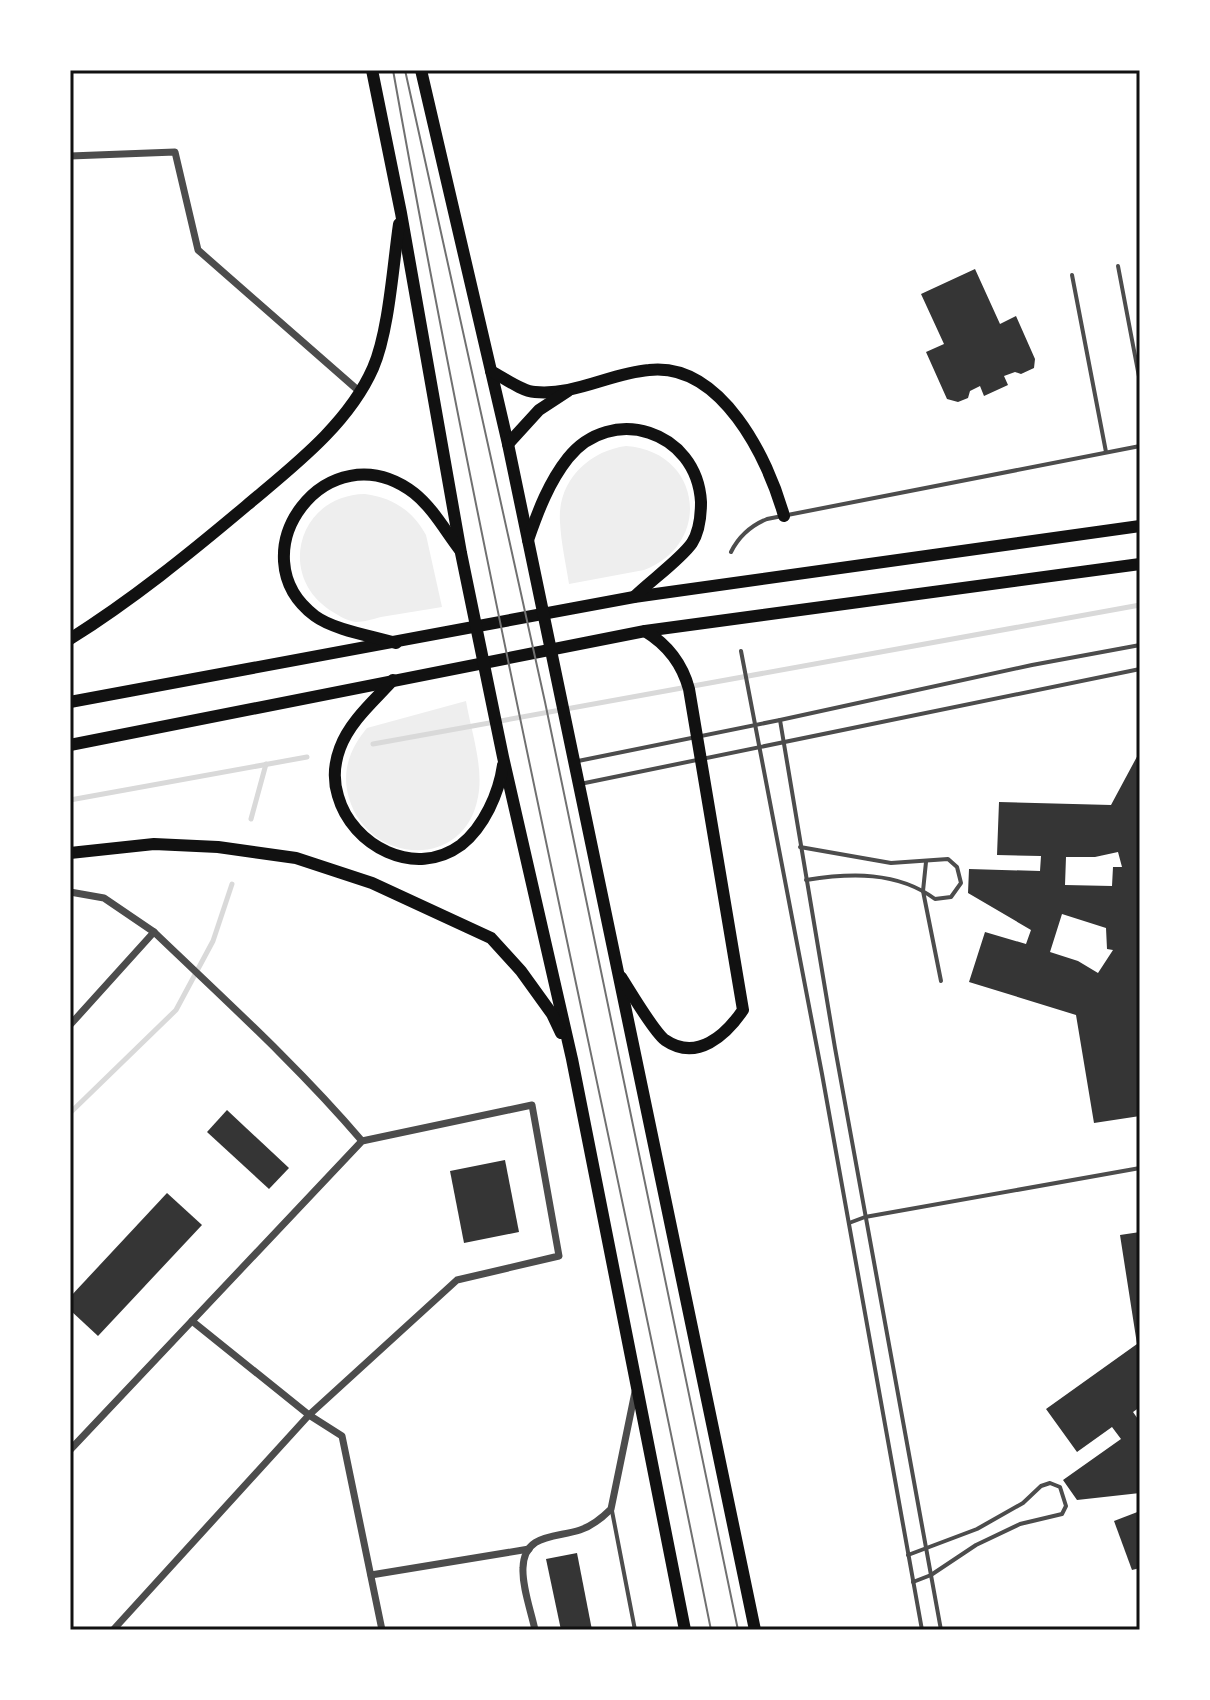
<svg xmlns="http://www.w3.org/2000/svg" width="1210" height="1700" viewBox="0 0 1210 1700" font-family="Bitter,serif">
<rect width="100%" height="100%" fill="#fff"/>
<g fill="#eee">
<path d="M626,446C701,451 714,543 644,570L569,584C566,564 561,543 560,522C557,482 588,451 626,446Z"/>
<path d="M365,494C393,498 412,510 426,535L442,607C422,610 401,614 381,617C373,619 364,622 356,622C348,621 339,616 333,612C275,577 298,495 365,494Z"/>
<path d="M466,701C471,731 484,767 478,797C464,874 361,864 347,790C343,766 352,746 367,728Z"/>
</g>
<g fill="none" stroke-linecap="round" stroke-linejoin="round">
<g stroke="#d9d9d9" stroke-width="5">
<path d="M373,744L1140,605"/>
<path d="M70,800L307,757"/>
<path d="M251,819L266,764"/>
<path d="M70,1113L176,1010L213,941L232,884"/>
</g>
</g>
<g fill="#353535" fill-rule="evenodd">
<path d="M975,269L1000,324L1016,316L1035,359L1034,368L1021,374L1015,372L1004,376L1008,385L984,396L980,386L970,391L968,398L958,402L947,399L926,352L944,344L921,294Z"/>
<path d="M1140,751V1116L1094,1123L1076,1015L969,982L985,932L1026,944L1031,930L968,893L969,869L1040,871L1041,856L997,855L999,802L1111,805ZM1118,852L1122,867H1113L1112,886L1065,885L1066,857H1095ZM1062,914L1106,928L1107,949L1113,950L1098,973L1078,961L1050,952Z"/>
<path d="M227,1110L289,1168L269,1189L207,1132Z"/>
<path d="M505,1160L519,1232L464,1243L450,1171Z"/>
<path d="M167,1193L202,1225L98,1336L70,1310V1297Z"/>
<path d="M1140,1232V1407L1133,1412L1140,1422V1493L1077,1500L1063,1480L1121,1439L1112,1427L1077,1452L1046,1409L1137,1344L1120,1235Z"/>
<path d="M1140,1511V1568L1132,1570L1114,1521Z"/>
<path d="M577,1553L592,1630H561L546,1559Z"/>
</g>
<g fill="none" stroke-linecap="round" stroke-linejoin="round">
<g stroke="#4c4c4c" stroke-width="4">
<path d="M1118,266L1140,382"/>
<path d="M1072,275L1106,452"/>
<path d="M731,552C739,536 750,526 767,519L1140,446"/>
<path d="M741,651L822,1074L922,1630"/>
<path d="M780,720L835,1048L941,1630"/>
<path d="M578,761L780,720L1032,665L1140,645"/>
<path d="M580,784L1140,669"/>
<path d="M800,847L891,863L948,859L957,867L961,883L951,897L935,899C897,871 850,873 806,880"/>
<path d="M926,862L923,891L941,981"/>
<path d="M849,1223L865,1217L1140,1168"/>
<path d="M612,1511L635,1630"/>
<path d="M908,1555L977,1529L1023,1503L1041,1486L1050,1483L1060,1487L1066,1506L1062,1514L1020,1524L976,1545L931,1575L913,1582"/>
</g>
<g stroke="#4c4c4c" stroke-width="7">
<path d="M70,156L175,152L198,250L360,392"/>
<path d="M70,892L104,898L154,932"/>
<path d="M70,1025L154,932C225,1000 298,1066 362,1141"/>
<path d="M70,1450L362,1141L532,1105L559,1256L457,1280L309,1415L342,1436L382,1630"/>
<path d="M371,1575L529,1549"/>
<path d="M113,1630L309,1415L192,1321"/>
<path d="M535,1630C531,1611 522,1587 523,1568C524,1533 556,1538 580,1530C592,1526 602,1518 611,1509L635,1392"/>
</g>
<g stroke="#111" stroke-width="12">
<path d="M70,702L634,597L1140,526"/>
<path d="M70,745L645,631L1140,564"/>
</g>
<g stroke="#111" stroke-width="12">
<path d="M372,70L401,213L461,553L503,757L572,1059L685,1630"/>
<path d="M421,70L508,444L755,1630"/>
<path d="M491,371C503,377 521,391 535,392C574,396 611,373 649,370C721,362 768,458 784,516"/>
<path d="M508,444L539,410L568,391"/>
<path d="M528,540C538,511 549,482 568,458C611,404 697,430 701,502C701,515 699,532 692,543C681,559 649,582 634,597"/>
<path d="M70,639C132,600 189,554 246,506C292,467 348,425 373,368C389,331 393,265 399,224"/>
<path d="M396,643C372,636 334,630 315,616C234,555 327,427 414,493C433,508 446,532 460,550"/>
<path d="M393,680C374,701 350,721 340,748C334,764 333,780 338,796C352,846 415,879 461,845C484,827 499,793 503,765"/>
<path d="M70,853L154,844L218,847L296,858L372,883L491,938L521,971L552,1014L561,1033"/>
<path d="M621,977C630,991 654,1032 665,1040C697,1062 726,1035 743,1010L689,689C682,663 668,645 645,631"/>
</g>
<g stroke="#707070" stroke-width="2">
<path d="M393,70C486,592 607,1110 711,1630"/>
<path d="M405,70L545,702L738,1630"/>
</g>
</g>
<rect width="1210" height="1700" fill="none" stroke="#ffffff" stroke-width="144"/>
<rect x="72" y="72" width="1066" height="1556" fill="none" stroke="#111" stroke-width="3"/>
</svg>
